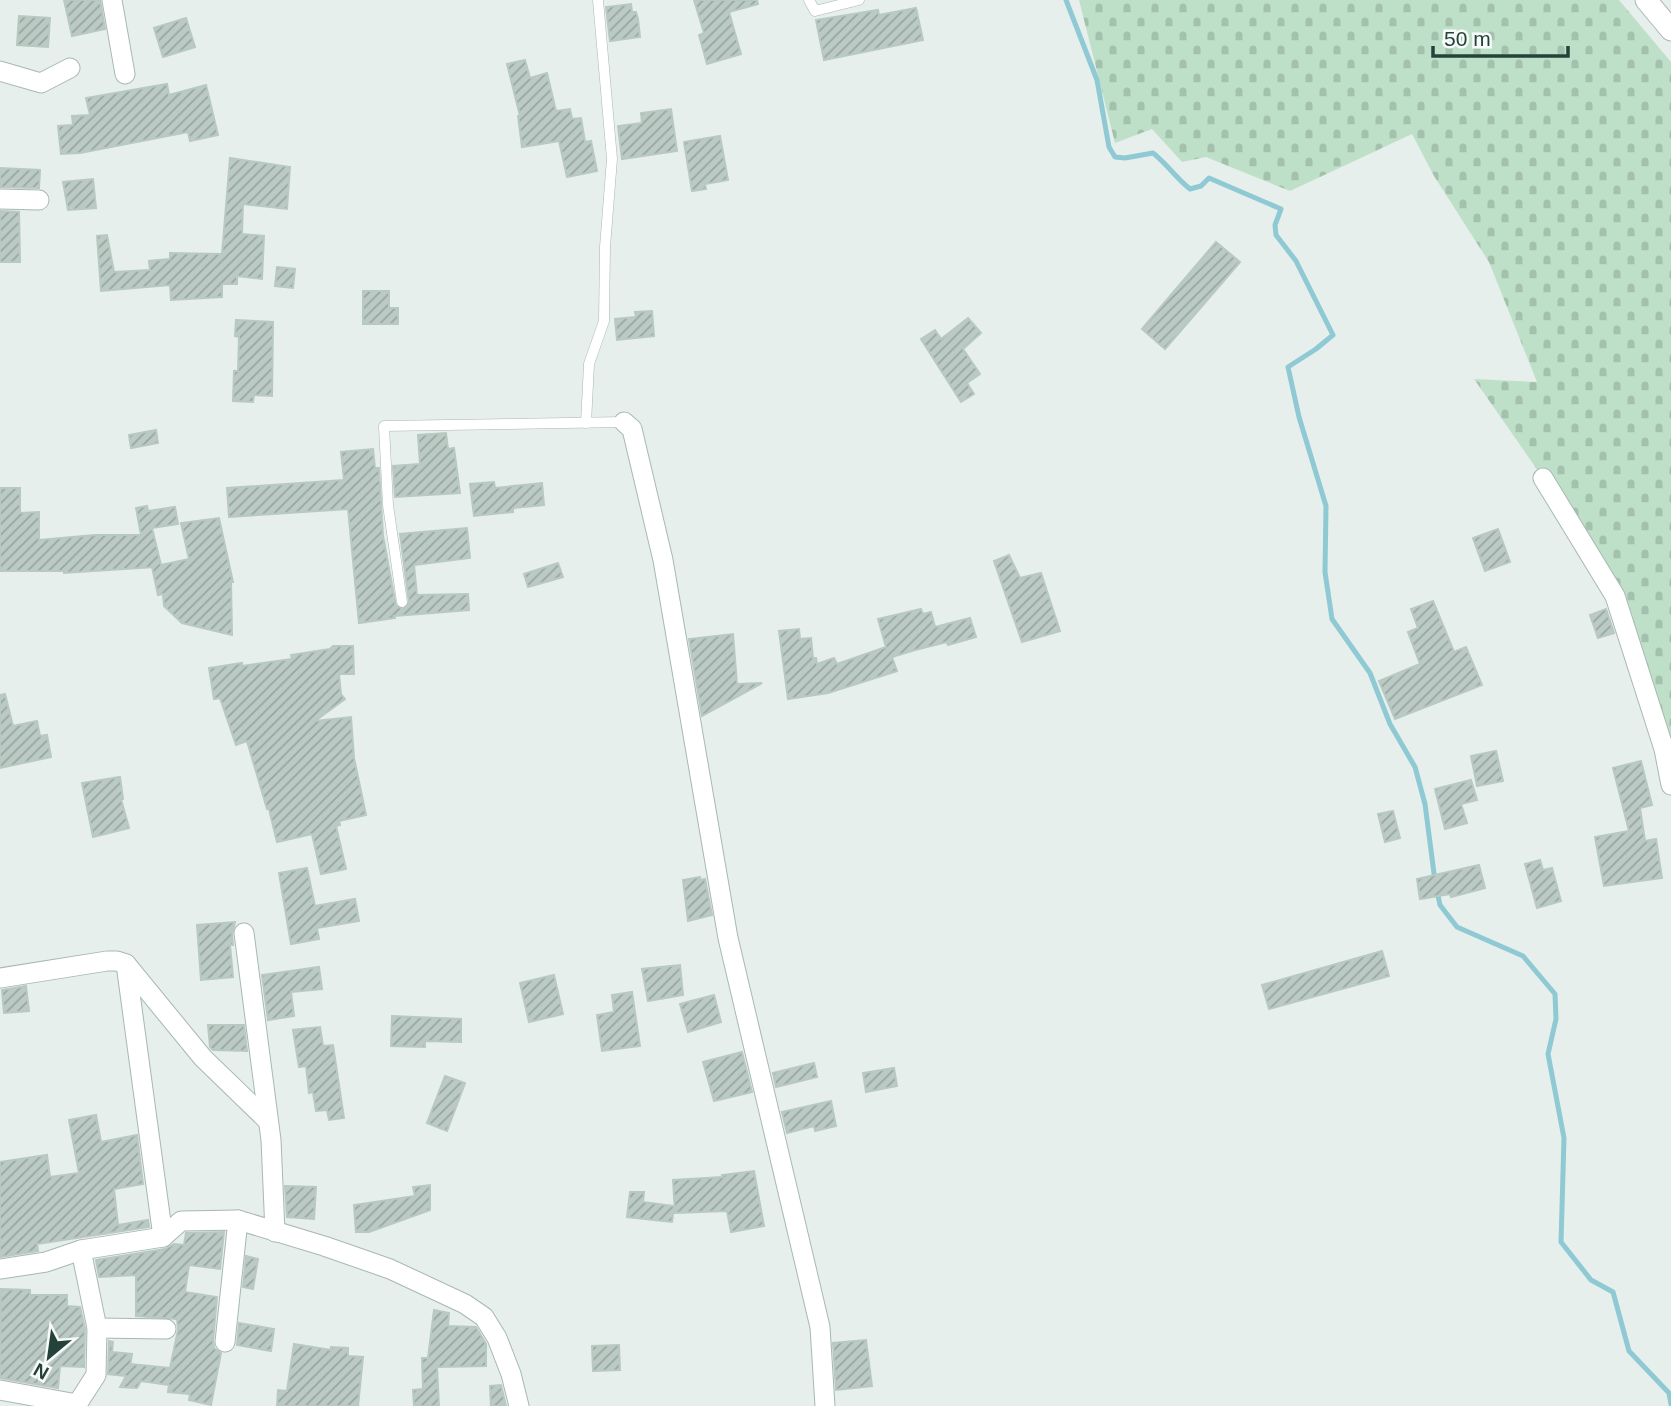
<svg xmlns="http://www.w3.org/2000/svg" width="1671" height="1406" viewBox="0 0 1671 1406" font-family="Arial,sans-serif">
<defs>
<pattern id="cemetery-stones" width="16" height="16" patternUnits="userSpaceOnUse" patternTransform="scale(1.75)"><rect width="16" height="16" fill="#bfe0c8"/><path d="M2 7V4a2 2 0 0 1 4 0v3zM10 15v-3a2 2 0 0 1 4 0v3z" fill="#a4c1ad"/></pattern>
<pattern id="building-hatch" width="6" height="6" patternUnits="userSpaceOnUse" patternTransform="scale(1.75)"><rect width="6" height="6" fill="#bbcac4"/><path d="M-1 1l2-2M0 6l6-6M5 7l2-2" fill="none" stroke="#98a6a0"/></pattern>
</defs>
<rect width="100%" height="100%" fill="#e6efeb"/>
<path fill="url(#cemetery-stones)" d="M1079,0H1619L1671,62V785L1615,596L1543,478L1474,379L1537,382L1489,262L1434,176L1412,134L1290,191L1206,157L1182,162L1152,129L1115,143Z"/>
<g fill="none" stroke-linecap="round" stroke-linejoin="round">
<g stroke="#8ec9d4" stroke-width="5">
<path d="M1066,0L1097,80L1109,147L1115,157L1125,158L1153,153C1167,164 1176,178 1190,189L1201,186L1209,178L1281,209L1275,225L1276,235L1296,261L1333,335L1316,349L1288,367L1299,417L1326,506L1325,572L1332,619L1370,673L1390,724L1415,767L1425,804L1435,881"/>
<path d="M1437,891L1440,905L1457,927L1523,956L1555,994L1556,1019L1548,1054L1564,1138L1561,1242L1591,1280L1613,1292L1629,1351L1669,1393L1671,1404"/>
</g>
</g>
<g fill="url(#building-hatch)" stroke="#b8c9c2" stroke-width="2">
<path d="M64,0H100L105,29L72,36Z"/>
<path d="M694,0H757L758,4L729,12L741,54L707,64L699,35L704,33Z"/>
<path d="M631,4L632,12H636L638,19L640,37L610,41L606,7Z"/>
<path d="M916,8L923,40L824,60L816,20L878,10L879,15Z"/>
<path d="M19,16L50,18L48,47L17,45Z"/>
<path d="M186,18L195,47L163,57L154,28Z"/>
<path d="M525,60L530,78L547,73L556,111L570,109L572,119L581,118L585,142L591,141L597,171L567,177L559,141L522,147L518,116H520L507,64Z"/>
<path d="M167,84L169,95L206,85L218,135L190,141L188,132L80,153L61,154L58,126L73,125L72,116L90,115L86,98Z"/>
<path d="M671,109L677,151L622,159L618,126L642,123L641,113Z"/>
<path d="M720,136L728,180L705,184L706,189L692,191L684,142Z"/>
<path d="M230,158L290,167L287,209L243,204L242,234L264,236L262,279L237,276V284H222V297L171,300L170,285L101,291L97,236L107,235L114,272L150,270L149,261L170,259V253L222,254Z"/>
<path d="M0,168L40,170L39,188L0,187Z"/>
<path d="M93,179L96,208L68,210L63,182Z"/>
<path d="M0,211L19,212L20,262H0Z"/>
<path d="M1216,242L1240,262L1165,349L1142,329Z"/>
<path d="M277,267L295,269L293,288L275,286Z"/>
<path d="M363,291H389V308H398V324H363Z"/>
<path d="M652,311L654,336L617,340L615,319L636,317L635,312Z"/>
<path d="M968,318L981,333L963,349L980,374L967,383L974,394L961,402L921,339L935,330L941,339Z"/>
<path d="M236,320L273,322L272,396L254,395L253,402L233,401L234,371H238L239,337L235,336Z"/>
<path d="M156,430L158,443L131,448L129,435Z"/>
<path d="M446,433L448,449L454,448L460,493L395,497L393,466L420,464L418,435Z"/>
<path d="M373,449L375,468H379L383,536L396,606L404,609L409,602L400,534L467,528L470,558L414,565L417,595L468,594L469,610L394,616L395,618L359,623L348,509L229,517L227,488L344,480L341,452Z"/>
<path d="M494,482L495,488L542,483L544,505L513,508V512L474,516L470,484Z"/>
<path d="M0,488H20V513L39,512V540L95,535H141L136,508L147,506L148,511L175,507L178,524L152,528L161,565L189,559L181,523L219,518L233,582H231L232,635L182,623L164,606L163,594L158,595L152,567H155L64,573V571H0Z"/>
<path d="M1498,529L1510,562L1485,571L1473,538Z"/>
<path d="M1009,555L1020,578L1041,573L1060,631L1022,642L994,561Z"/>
<path d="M558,563L563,577L528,587L524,574Z"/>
<path d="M1433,601L1454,652L1466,647L1482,685L1395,719L1379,681L1420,664L1408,632L1418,628L1411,609Z"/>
<path d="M921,609L923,614L931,612L935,627L970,618L976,637L948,645L947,642L915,650L892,657L897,671L828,693L788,699L779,631L799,629L800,639L811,638L813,658H816L817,664L834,658L837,664L886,647L878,619Z"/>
<path d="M1606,609L1614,633L1598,638L1590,615Z"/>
<path d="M733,634L737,684L762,683L702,716L689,639Z"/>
<path d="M333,646H353L354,674H339L341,694L345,699L315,721L351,717L354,758L366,815L339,821L340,825L336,826L346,869L321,874L312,834L277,842L269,809H267L247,741L236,745L220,698L214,699L209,668L242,663V666L292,659L291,655L330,649Z"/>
<path d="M5,694L13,726L37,721L40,736L47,735L51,757L0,768V695Z"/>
<path d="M1496,751L1503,781L1477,786L1471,756Z"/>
<path d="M1641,761L1652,805L1640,808L1645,841L1656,839L1662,878L1604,886L1595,837L1629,831L1613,768Z"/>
<path d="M120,777L123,799H121L129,828L93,837L82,783Z"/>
<path d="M1471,780L1477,800L1461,804L1467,823L1445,829L1435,789Z"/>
<path d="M1393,811L1400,838L1385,842L1378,814Z"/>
<path d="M1540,860L1543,870L1552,868L1561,901L1537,908L1525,864Z"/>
<path d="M1479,865L1485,888L1451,897L1450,894L1420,899L1417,879Z"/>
<path d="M307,868L315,906L355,899L359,921L317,928L319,939L291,944L279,873Z"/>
<path d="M700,877V880L705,879L712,915L688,921L683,880Z"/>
<path d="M235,922L232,934L233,945H230L233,977L201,980L197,925Z"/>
<path d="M1382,951L1389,976L1269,1009L1262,985Z"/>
<path d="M680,965L683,995L648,1001L642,969Z"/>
<path d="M319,967L322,989L291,992L294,1016L268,1020L262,975Z"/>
<path d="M554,975L563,1014L529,1022L520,983Z"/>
<path d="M26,986L29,1011L4,1013L2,990Z"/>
<path d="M632,992L640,1046L602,1051L597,1015L614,1012L612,995Z"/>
<path d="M714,995L721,1022L688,1032L680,1004Z"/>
<path d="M392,1016L461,1019V1042L425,1041V1047L391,1046Z"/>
<path d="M208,1025H244L247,1051L213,1050L210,1047Z"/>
<path d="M320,1027L323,1046L333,1045L344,1118L329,1120L327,1110L316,1111L313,1092L309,1093L306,1066L299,1067L293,1030Z"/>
<path d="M742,1052L752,1092L714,1101L703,1062Z"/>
<path d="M814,1063L817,1077L776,1087L773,1073Z"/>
<path d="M894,1068L897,1086L866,1092L863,1073Z"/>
<path d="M445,1076L465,1083L447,1131L427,1123Z"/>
<path d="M831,1101L836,1126L815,1131L814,1126L787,1133L782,1112Z"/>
<path d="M96,1115L101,1142L137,1135L143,1184L114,1189L118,1225L148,1220L149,1227L37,1244L38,1251L0,1257V1162L47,1155L50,1177L79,1173L69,1120Z"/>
<path d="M754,1171L764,1226L731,1232L727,1211L675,1213L673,1180L723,1177L722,1175Z"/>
<path d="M430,1185V1210L369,1232H356L354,1205L415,1196L413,1187Z"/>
<path d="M285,1186L316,1187L314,1219L287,1217Z"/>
<path d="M630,1192H644L643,1202L674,1206L672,1222L627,1217Z"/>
<path d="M224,1232L220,1269L189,1265L185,1292L217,1297L213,1341L214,1348L221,1353L211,1405L189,1400L190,1394L168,1392L169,1385L141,1381L137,1388L120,1387L126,1376L108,1374L109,1341L113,1342L112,1352L132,1354L130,1367L131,1364L170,1368L178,1330L177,1319L136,1316V1275L99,1277L96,1260L165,1249L174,1244L184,1245L186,1233Z"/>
<path d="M246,1256L258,1259L253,1289L243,1287Z"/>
<path d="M1,1289L30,1290V1295H67V1306L80,1307L85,1329L84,1367L60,1366L58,1388L0,1378Z"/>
<path d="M434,1310L449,1313L448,1326L476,1327L486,1344V1366L437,1367L439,1406H414L413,1390L423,1389L422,1358H428Z"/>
<path d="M239,1323L274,1329L271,1351L237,1345Z"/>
<path d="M866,1340L872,1386L836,1390L833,1343Z"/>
<path d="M294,1344L331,1350V1347L348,1348V1356L363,1357L358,1406H277L278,1390L287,1391Z"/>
<path d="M619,1345L620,1370L593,1371L592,1346Z"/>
<path d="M501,1385L506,1406H491L490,1386Z"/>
</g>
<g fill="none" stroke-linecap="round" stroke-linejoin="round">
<g stroke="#a8b8b2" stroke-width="11">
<g id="service">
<path d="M809,0L815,11L859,0"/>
<path d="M586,423L589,364L604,321L605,247L612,159L598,0"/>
<path d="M402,602L388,505L384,426L624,422"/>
</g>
</g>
<g stroke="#a8b8b2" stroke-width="21">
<g id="minor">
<path d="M112,0L125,74"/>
<path d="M0,71L41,83L70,68"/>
<path d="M0,199L39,200"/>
<path d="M624,422L632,429L663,560L728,938L820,1327L825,1406"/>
<path d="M1543,478L1615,596L1664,749L1671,785"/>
<path d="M244,933L271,1140L275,1232"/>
<path d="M126,964L163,1237"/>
<path d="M0,978L107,961H117L126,964L203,1058L267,1120"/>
<path d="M0,1269L46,1262L81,1250L163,1237L181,1221L238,1220L324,1246L390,1269L465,1304L484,1317L497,1338L511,1374L519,1406"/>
<path d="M97,1328L166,1329"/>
<path d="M225,1342L238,1220"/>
<path d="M0,1390L77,1404"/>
<path d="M76,1406L96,1375L97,1328L81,1250"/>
</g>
</g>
<g stroke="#a8b8b2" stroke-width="23">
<path id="tertiary" d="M1646,0L1671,30"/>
</g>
<use href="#service" stroke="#fff" stroke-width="10"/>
<use href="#minor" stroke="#fff" stroke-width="19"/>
<use href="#tertiary" stroke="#fff" stroke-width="21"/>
</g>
<g transform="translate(49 1357) rotate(209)" stroke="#f7fbf9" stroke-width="5" paint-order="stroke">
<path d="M0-5L12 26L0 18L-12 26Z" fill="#24423a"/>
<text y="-10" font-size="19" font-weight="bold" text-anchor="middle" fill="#24423a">N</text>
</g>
<path d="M1433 46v10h135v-10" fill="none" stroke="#24423a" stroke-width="3.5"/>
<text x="1444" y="46" font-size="21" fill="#24423a" stroke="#f7fbf9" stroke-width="5" paint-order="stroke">50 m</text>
</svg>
